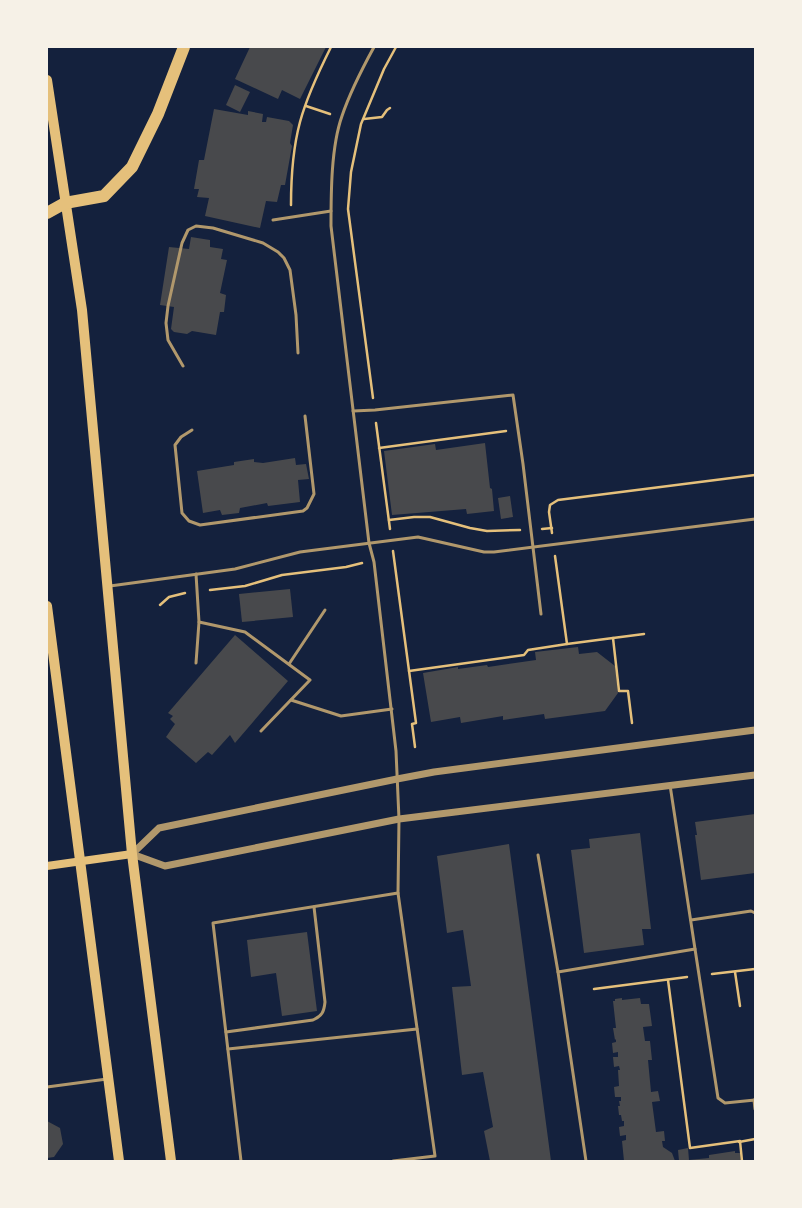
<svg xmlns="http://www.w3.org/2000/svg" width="802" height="1208" viewBox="0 0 802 1208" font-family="Montserrat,sans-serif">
<rect width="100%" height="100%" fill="#14213d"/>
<g fill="#48494c">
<path d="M250,47H326L300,99L282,90L278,99L235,79Z"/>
<path d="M235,85L250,92L240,112L226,105Z"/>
<path d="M214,109L248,115V111L263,114L262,122H266L267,117L289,121L293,125L290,143L292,146L285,185H281L277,202L266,201L260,228L205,216L209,198L197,197L199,189H194L199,160H204Z"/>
<path d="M191,237L210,240V247L223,249L221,259L227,260L220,293L226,295L224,312H220L216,335L192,331L187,334L174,332L171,329L174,307L160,305L169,247L189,249Z"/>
<path d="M485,443L490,488L492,489L494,511L467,514L466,509L392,515L384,451L435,444L436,450Z"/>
<path d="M295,458L296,465L306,464L309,479L298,480L300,502L268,506L267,503L240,508L239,513L222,515L220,510L203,513L197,471L234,465V462L254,459V462L263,463Z"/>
<path d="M510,496L513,517L501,519L498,498Z"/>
<path d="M290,589L293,617L242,622L239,594Z"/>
<path d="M235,635L288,681L235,743L230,735L212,755L208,752L196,763L166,737L175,724L170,719L173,716L168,713Z"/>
<path d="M578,647L579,654L597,652L615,666L618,693L605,711L545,719L544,714L503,720V716L461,723L460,717L431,722L423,673L458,667V669L487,665L488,667L536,660L535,652Z"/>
<path d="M755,814V873L701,880L695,835H697L695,822Z"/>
<path d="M640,833L651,929H642L644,945L584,953L571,850L590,848L589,839Z"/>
<path d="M509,844L551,1161H490L484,1131L493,1127L483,1072L462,1075L452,987L471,986L463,930L447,933L437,856Z"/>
<path d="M307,932L317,1011L282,1016L276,973L251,977L247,940Z"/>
<path d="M622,998V1000L640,998L641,1004H649L652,1026L643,1027L645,1041H650L652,1060H648L651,1092L658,1091L660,1101L652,1102L656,1132L664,1131L665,1141H662L663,1147L672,1153L675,1161H624L622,1141L626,1140V1135L620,1136L619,1127L624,1126V1121H622L621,1115H619L618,1106H620L619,1101H621V1097H615L614,1087L619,1086L618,1070H620L619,1066L614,1067L613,1057H618V1052L613,1053L612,1043L616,1042V1039L615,1040L613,1028H616L613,1001H615V999Z"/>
<path d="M47,1121L60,1128L63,1144L54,1157L47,1158Z"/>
<path d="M688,1148L689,1160L709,1158V1155L735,1151V1153H740L741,1161H679L678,1150Z"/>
</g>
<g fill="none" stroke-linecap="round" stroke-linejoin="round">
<g stroke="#e5c07b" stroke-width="2.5">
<path d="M306,106L330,114"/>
<path d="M364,119L382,117L387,110L390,108"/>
<path d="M291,205C291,177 293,148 300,122C307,96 319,71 331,47"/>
<path d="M373,398L348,209L351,172L361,124L384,69L396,47"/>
<path d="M376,423L390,529"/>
<path d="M379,448L506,431"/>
<path d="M389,520L414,517H430L470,528L487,531L520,530"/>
<path d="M542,529L552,528"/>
<path d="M552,533L549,512L550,505L558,500L755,475"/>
<path d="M393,551L416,723L412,724L415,747"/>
<path d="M555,556L567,644L613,638L619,691H628L632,723"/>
<path d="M210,590L245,586L282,575L346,567L362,563"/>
<path d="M160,605L169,597L185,593"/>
<path d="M613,638L644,634"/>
<path d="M409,671L524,655L528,650L567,644"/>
<path d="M735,972L740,1006"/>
<path d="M712,974L755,969"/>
<path d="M668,980L690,1148L740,1141L742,1161"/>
<path d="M594,989L687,977"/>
<path d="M739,1142L755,1139"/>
</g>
<g stroke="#b1986c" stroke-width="3">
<path d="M374,47C362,69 350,92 342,116C331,147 331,193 331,226L369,543L374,562L396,751L399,819L398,893L435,1156L393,1161"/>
<path d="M273,220L331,211"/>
<path d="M183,366L168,340L166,323L168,306L182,243L188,230L196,226L213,228L263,243L278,252L284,258L290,270L296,315L298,353"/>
<path d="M353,411L375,410L513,395L523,464L541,614"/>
<path d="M192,430L181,437L175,445L182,513L189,521L200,525L303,511L307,508L314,494L305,416"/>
<path d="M196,574L199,622L196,663"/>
<path d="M110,586L235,569L300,552L418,537L484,552H494L755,519"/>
<path d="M199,622L245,632L310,680L261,731"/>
<path d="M289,664L325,610"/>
<path d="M291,700L341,716L392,709"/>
<path d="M538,855L558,972L695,949L670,785"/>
<path d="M691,920L751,911L755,913"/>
<path d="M695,949L718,1098L725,1103L755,1100"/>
<path d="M558,972L586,1161"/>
<path d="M226,1032L313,1020C322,1016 324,1012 325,1002L314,907"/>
<path d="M228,1049L417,1029"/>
<path d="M47,1087L107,1079"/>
<path d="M754,1100L755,1109"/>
<path d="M241,1161L213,923L398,893"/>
</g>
<path stroke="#b1986c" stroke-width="7" d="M755,730L434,772L397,779L159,828L132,854L165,866L399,819L755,775"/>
<path stroke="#e5c07b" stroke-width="8" d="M47,866L132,854"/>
<g stroke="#e5c07b" stroke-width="10">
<path d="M47,80L82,310L132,854L171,1161"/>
<path d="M47,606L119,1161"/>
</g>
<path stroke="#e5c07b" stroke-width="12" d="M47,213L65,203L104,196L132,167L158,114L184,47"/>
</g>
<rect width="802" height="1208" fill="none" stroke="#f6f1e7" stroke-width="96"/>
</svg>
